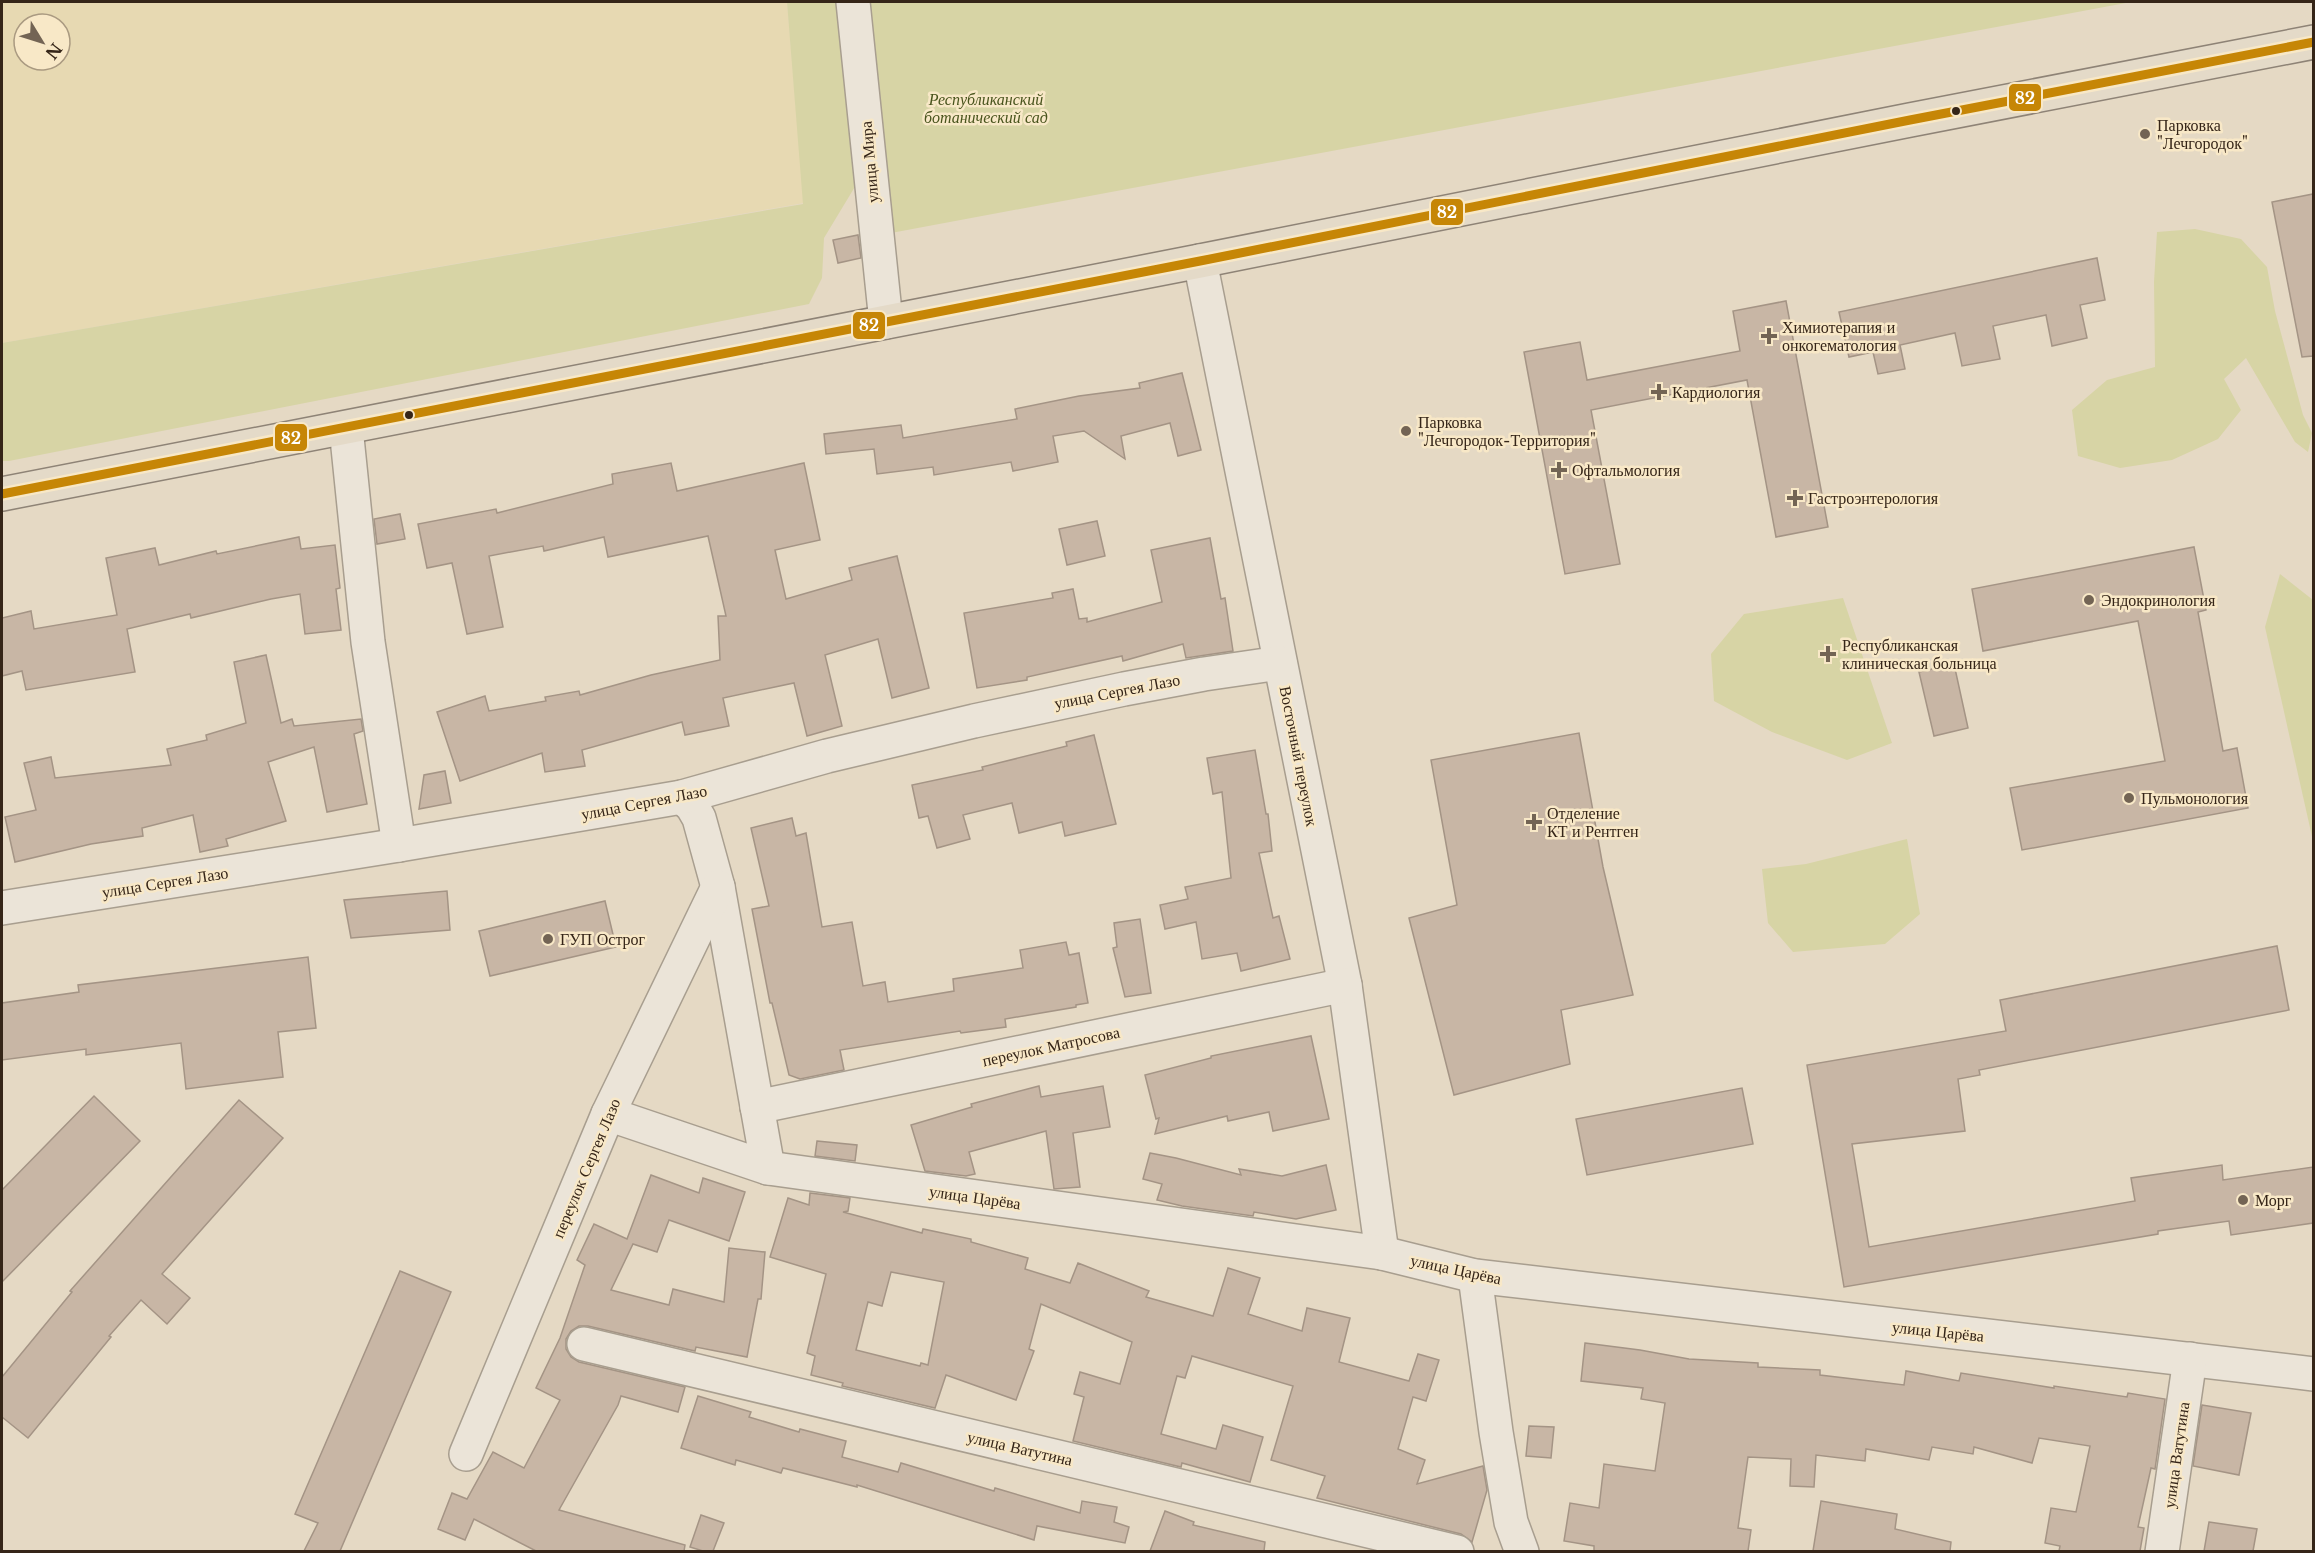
<svg xmlns="http://www.w3.org/2000/svg" width="2315" height="1553" viewBox="0 0 2315 1553" font-family="'Libre Baskerville',serif">
<rect width="100%" height="100%" fill="#e5d9c4"/>
<path fill="#e7d9b2" fill-rule="evenodd" d="M2,2H787L804,203L2,343ZM24,24H60V60H24Z"/>
<g fill="#d7d4a5">
<path d="M787,2H838L856,185L824,238L822,278L809,304L9,461H2V343L803,204Z"/>
<path d="M869,2H2131L891,233Z"/>
<path d="M2195,229L2241,239L2267,267L2275,311L2303,415L2312,433L2308,452L2295,442L2246,358L2224,379L2241,410L2218,439L2172,460L2120,468L2078,456L2072,410L2107,380L2155,367L2154,282L2157,232Z"/>
<path d="M2280,574L2313,600V841L2265,627Z"/>
<path d="M1843,598L1892,743L1847,760L1772,732L1714,701L1711,654L1744,614Z"/>
<path d="M1907,839L1920,914L1885,944L1793,952L1768,923L1762,869L1806,864Z"/>
</g>
<g fill="#c8b6a5" stroke="#a49485" stroke-width="1.5" fill-rule="evenodd">
<path d="M2313,194V356L2302,357L2272,202Z"/>
<path d="M858,235L861,258L838,263L833,240Z"/>
<path d="M2097,258L2105,300L2080,305L2087,338L2052,346L2046,315L1993,326L2000,359L1962,366L1955,333L1900,345L1905,369L1878,374L1873,352L1849,357L1839,312Z"/>
<path d="M1786,301L1828,527L1776,537L1747,380L1591,410L1620,564L1565,574L1524,352L1580,342L1587,380L1740,351L1733,311Z"/>
<path d="M1182,373L1201,450L1178,456L1170,423L1121,436L1125,459L1084,431L1053,436L1058,462L1013,471L1011,462L934,475L933,467L877,474L874,449L826,454L824,434L901,425L903,438L1017,419L1015,409L1079,396L1140,388L1139,383Z"/>
<path d="M671,463L677,491L804,463L820,540L775,550L786,599L852,580L849,568L897,556L929,688L892,698L878,639L825,655L842,726L807,736L794,683L723,698L729,726L685,735L682,722L582,750L585,766L545,772L542,753L460,781L437,712L485,696L489,711L546,701L545,697L579,691L580,695L651,675L720,660L718,616H726L708,536L608,557L604,537L544,551L543,546L489,556L503,627L467,634L452,563L427,568L418,524L496,509L497,513L613,484L612,474Z"/>
<path d="M400,514L405,539L377,544L374,519Z"/>
<path d="M1097,521L1105,556L1067,565L1059,529Z"/>
<path d="M299,537L301,549L335,545L340,588L336,589L341,630L305,634L300,594L271,599L191,618L190,614L127,629L135,672L26,690L22,671L2,676V618L31,611L34,629L117,615L106,558L155,548L159,565L216,551L217,554Z"/>
<path d="M1210,538L1221,599L1225,598L1233,651L1186,658L1183,644L1123,661L1122,656L1027,677V680L977,688L964,613L1053,598L1052,593L1073,589L1079,619L1087,618V622L1162,602L1151,550Z"/>
<path d="M2194,547L2206,610L2198,612L2223,751L2237,748L2248,808L2022,850L2010,788L2165,761L2138,621L1983,651L1972,589Z"/>
<path d="M266,655L281,723L292,719L294,726L361,719L363,731L354,734L367,804L327,812L314,747L268,762L286,821L226,839L228,846L200,852L193,815L142,828L143,836L91,844L15,862L5,817L36,810L24,763L51,757L55,778L171,765L167,749L207,740L206,735L246,723L234,662Z"/>
<path d="M1954,664L1968,728L1934,736L1919,672Z"/>
<path d="M1579,733L1603,867L1633,995L1561,1010L1570,1064L1454,1095L1409,918L1457,905L1431,760Z"/>
<path d="M1094,735L1116,824L1065,836L1062,822L1019,833L1012,803L963,815L970,839L937,848L928,816L919,818L912,785L983,770L982,767L1067,746L1066,742Z"/>
<path d="M1255,750L1266,814H1268L1272,851L1259,853L1273,918L1279,916L1290,959L1241,971L1237,953L1202,959L1196,922L1165,929L1160,905L1188,899L1185,887L1231,878L1222,792L1213,794L1207,758Z"/>
<path d="M445,771L451,803L419,809L424,775Z"/>
<path d="M792,818L796,836L806,833L822,927L852,922L863,986L885,982L888,1002L954,991L953,979L1023,968L1020,950L1066,942L1069,955L1079,953L1088,1003L1076,1005V1007L1005,1019L1006,1027L961,1033L960,1031L840,1050L844,1070L800,1079L789,1075L772,1003H770L752,909L769,906L751,828Z"/>
<path d="M447,891L450,930L351,938L344,900Z"/>
<path d="M605,901L616,947L490,976L479,931Z"/>
<path d="M1140,919L1151,993L1125,997L1113,948L1117,947L1114,923Z"/>
<path d="M2277,946L2289,1010L1979,1070L1980,1075L1958,1079L1965,1131L1852,1144L1869,1247L2135,1201L2131,1178L2222,1165L2223,1180L2313,1167V1223L2231,1235L2229,1221L2158,1231V1234L1844,1287L1807,1065L2006,1031L2000,1000Z"/>
<path d="M308,957L316,1028L278,1032L283,1077L186,1089L181,1043L86,1055V1049L2,1060V1003L79,992L78,985Z"/>
<path d="M1311,1036L1329,1119L1273,1131L1269,1112L1228,1121L1227,1116L1155,1134L1159,1118L1156,1119L1145,1075L1211,1058V1056Z"/>
<path d="M1039,1086L1041,1097L1103,1086L1110,1127L1073,1133L1080,1187L1054,1189L1046,1131L969,1152L975,1174L966,1176L925,1171L911,1125L972,1107L971,1104Z"/>
<path d="M1742,1088L1753,1144L1587,1175L1576,1119Z"/>
<path d="M94,1096L140,1141L2,1282V1190Z"/>
<path d="M239,1100L283,1138L162,1274L190,1298L167,1324L141,1300L109,1336L111,1337L28,1438L2,1417V1377L72,1292L70,1291Z"/>
<path d="M817,1141L857,1145L855,1161L815,1156Z"/>
<path d="M1150,1153L1176,1158L1241,1175L1239,1169L1282,1176L1326,1165L1336,1210L1296,1219L1254,1212L1253,1216L1182,1206L1157,1200L1162,1184L1143,1179Z"/>
<path d="M651,1175L699,1193L703,1178L745,1192L729,1241L669,1220L657,1252L633,1244L611,1290L669,1305L673,1289L724,1302L729,1248L765,1252L761,1299H758L747,1357L696,1347L695,1351L588,1326H579L571,1331L566,1339V1349L571,1357L579,1362L685,1387L678,1412L621,1396L618,1405L559,1510L685,1545L684,1551H536L474,1519L465,1540L438,1529L452,1493L467,1499L493,1452L524,1468L560,1400L536,1388L560,1338L585,1265L577,1260L594,1224L627,1239Z"/>
<path d="M810,1193L850,1198L848,1211L843,1212L922,1233L923,1229L971,1239V1242L1028,1258L1025,1269L1070,1283L1078,1263L1149,1291L1146,1297L1213,1316L1228,1268L1260,1278L1248,1314L1302,1331L1307,1308L1350,1318L1339,1362L1409,1381L1418,1354L1439,1360L1426,1401L1413,1397L1398,1449L1425,1460L1417,1484L1483,1466L1487,1490L1472,1542L1461,1534L1317,1498L1325,1476L1271,1460L1293,1386L1192,1356L1185,1378L1177,1376L1161,1434L1216,1449L1223,1425L1263,1437L1250,1482L1182,1463L1181,1467L1073,1441L1084,1397L1074,1394L1080,1372L1120,1384L1132,1342L1041,1304L1029,1349L1034,1351L1016,1400L946,1375L935,1408L842,1386L843,1383L811,1375L815,1356L807,1353L826,1274L770,1257L788,1198L809,1205ZM891,1272L944,1282L928,1365L921,1363L920,1366L856,1350L868,1302L882,1306Z"/>
<path d="M400,1271L451,1292L340,1551H304L318,1523L295,1514Z"/>
<path d="M1585,1343L1640,1350L1689,1359L1758,1363V1367L1820,1370V1375L1904,1385L1906,1371L1959,1381L1961,1373L2054,1388V1386L2127,1397L2128,1393L2165,1399L2155,1469L2151,1468L2138,1527L2144,1528L2140,1551H2059L2060,1546L2045,1543L2051,1508L2076,1512L2090,1446L2039,1438L2032,1463L1974,1447L1973,1454L1932,1447L1929,1460L1866,1449L1865,1461L1816,1455L1814,1487L1790,1486L1791,1459L1748,1457L1738,1528L1751,1530L1748,1551H1594V1546L1564,1541L1570,1503L1599,1508L1604,1464L1655,1471L1665,1403L1641,1399L1643,1388L1581,1381Z"/>
<path d="M698,1396L751,1412L749,1417L799,1432L800,1429L846,1441L842,1457L898,1472L901,1463L994,1491L995,1488L1080,1513L1082,1501L1117,1507L1114,1522L1129,1527L1125,1543L1037,1526L1034,1540L857,1485V1487L783,1468L781,1473L736,1460L735,1465L681,1448Z"/>
<path d="M2202,1405L2251,1413L2239,1475L2193,1466Z"/>
<path d="M1529,1426L1554,1427L1551,1458L1526,1456Z"/>
<path d="M1821,1501L1897,1514L1895,1529L1951,1542L1950,1551H1813Z"/>
<path d="M1165,1511L1194,1522L1193,1525L1265,1542L1264,1551H1150Z"/>
<path d="M701,1515L724,1523L713,1551H703L690,1547Z"/>
<path d="M2209,1522L2257,1529L2253,1551H2204Z"/>
</g>
<g fill="none" stroke-linecap="round" stroke-linejoin="round">
<g stroke="#a89e8f" stroke-width="36">
<g id="minor">
<path d="M853,2L886,322"/>
<path d="M1200,261L1345,985L1382,1253"/>
<path d="M346,428L368,642L399,845"/>
<path d="M682,797L692,806L699,818L718,887L768,1168"/>
<path d="M2,908L399,845L682,797L827,756L974,721L1124,689L1204,674L1280,663"/>
<path d="M757,1107L1345,985"/>
<path d="M608,1114L768,1168L1382,1253L1475,1276L2314,1374"/>
<path d="M1475,1276L1496,1432L1511,1522L1522,1552"/>
<path d="M584,1344L1457,1552"/>
<path d="M466,1454L608,1114L718,887"/>
<path d="M2162,1552L2190,1359"/>
</g>
</g>
<g stroke="#8e8376" stroke-width="36">
<path id="major" d="M2,494L1200,261L1910,120L2314,42"/>
</g>
<use href="#minor" stroke="#ebe4d8" stroke-width="33"/>
<use href="#major" stroke="#e4dac8" stroke-width="33"/>
<g stroke="#f8e8c7" stroke-width="14">
<path id="bus-1" d="M2,494L1200,261L1910,120L2314,42"/>
</g>
<use href="#bus-1" stroke="#c68606" stroke-width="9"/>
</g>
<g fill="#352518" stroke="#f8e8c7" stroke-width="2">
<circle cx="1956" cy="111" r="5"/>
<circle cx="409" cy="415" r="5"/>
</g>
<g fill="#736454" stroke="#f8e8c7" stroke-width="2">
<circle cx="2145" cy="134" r="6"/>
<path d="M1766 327h6v6h6v6h-6v6h-6v-6h-6v-6h6z"/>
<path d="M1656 383h6v6h6v6h-6v6h-6v-6h-6v-6h6z"/>
<circle cx="1406" cy="431" r="6"/>
<path d="M1556 461h6v6h6v6h-6v6h-6v-6h-6v-6h6z"/>
<path d="M1792 489h6v6h6v6h-6v6h-6v-6h-6v-6h6z"/>
<circle cx="2089" cy="600" r="6"/>
<path d="M1825 645h6v6h6v6h-6v6h-6v-6h-6v-6h6z"/>
<circle cx="2129" cy="798" r="6"/>
<path d="M1531 813h6v6h6v6h-6v6h-6v-6h-6v-6h6z"/>
<circle cx="548" cy="939" r="6"/>
<circle cx="2243" cy="1200" r="6"/>
</g>
<g text-anchor="middle" dominant-baseline="central" stroke-width="5" stroke-linejoin="round" paint-order="stroke">
<g font-size="16" font-style="italic" fill="#49541d" stroke="#f8e8c7">
<text x="986" y="99">Республиканский<tspan x="986" dy="18">ботанический сад</tspan></text>
</g>
<g font-size="16" fill="#352518" stroke="#f8e8c7" text-anchor="start">
<text x="2157" y="125">Парковка<tspan x="2157" dy="18">"Лечгородок"</tspan></text>
<text x="1782" y="327">Химиотерапия и<tspan x="1782" dy="18">онкогематология</tspan></text>
<text x="1672" y="392">Кардиология</text>
<text x="1418" y="422">Парковка<tspan x="1418" dy="18">"Лечгородок-Территория"</tspan></text>
<text x="1572" y="470">Офтальмология</text>
<text x="1808" y="498">Гастроэнтерология</text>
<text x="2101" y="600">Эндокринология</text>
<text x="1842" y="645">Республиканская<tspan x="1842" dy="18">клиническая больница</tspan></text>
<text x="2141" y="798">Пульмонология</text>
<text x="1547" y="813">Отделение<tspan x="1547" dy="18">КТ и Рентген</tspan></text>
<text x="560" y="939">ГУП Острог</text>
<text x="2255" y="1200">Морг</text>
</g>
<g font-size="16" fill="#352518" stroke="#f8e8c7">
<text transform="translate(869 162) rotate(-95)">улица Мира</text>
<text transform="translate(1117 691) rotate(-11)">улица Сергея Лазо</text>
<text transform="translate(1299 756) rotate(79)">Восточный переулок</text>
<text transform="translate(644 802) rotate(-11)">улица Сергея Лазо</text>
<text transform="translate(165 882) rotate(-9)">улица Сергея Лазо</text>
<text transform="translate(1051 1046) rotate(-12)">переулок Матросова</text>
<text transform="translate(586 1168) rotate(-67)">переулок Сергея Лазо</text>
<text transform="translate(975 1197) rotate(8)">улица Царёва</text>
<text transform="translate(1456 1269) rotate(12)">улица Царёва</text>
<text transform="translate(1938 1331) rotate(6)">улица Царёва</text>
<text transform="translate(1020 1448) rotate(13)">улица Ватутина</text>
<text transform="translate(2176 1455) rotate(-82)">улица Ватутина</text>
</g>
</g>
<g stroke="#f8e8c7" stroke-width="2">
<rect x="2008" y="83" width="34" height="29" rx="6" fill="#c68606"/>
<rect x="1430" y="198" width="34" height="28" rx="6" fill="#c68606"/>
<rect x="852" y="311" width="34" height="29" rx="6" fill="#c68606"/>
<rect x="274" y="423" width="34" height="29" rx="6" fill="#c68606"/>
</g>
<g font-size="16" text-anchor="middle" font-weight="bold" fill="#fff">
<text x="2025" y="104">82</text>
<text x="1447" y="218">82</text>
<text x="869" y="331">82</text>
<text x="291" y="444">82</text>
</g>
<rect width="2315" height="1553" fill="none" stroke="#352518" stroke-width="6"/>
<g transform="translate(42 42) rotate(128)"><circle r="28" fill="#f8e8c7" stroke="#aa9a81" stroke-width="1.5"/>
<path d="M0-4.5L10 22L0 15L-10 22Z" fill="#736454"/>
<text y="-9" font-size="16" font-weight="bold" text-anchor="middle" fill="#352518">N</text>
</g>
</svg>
